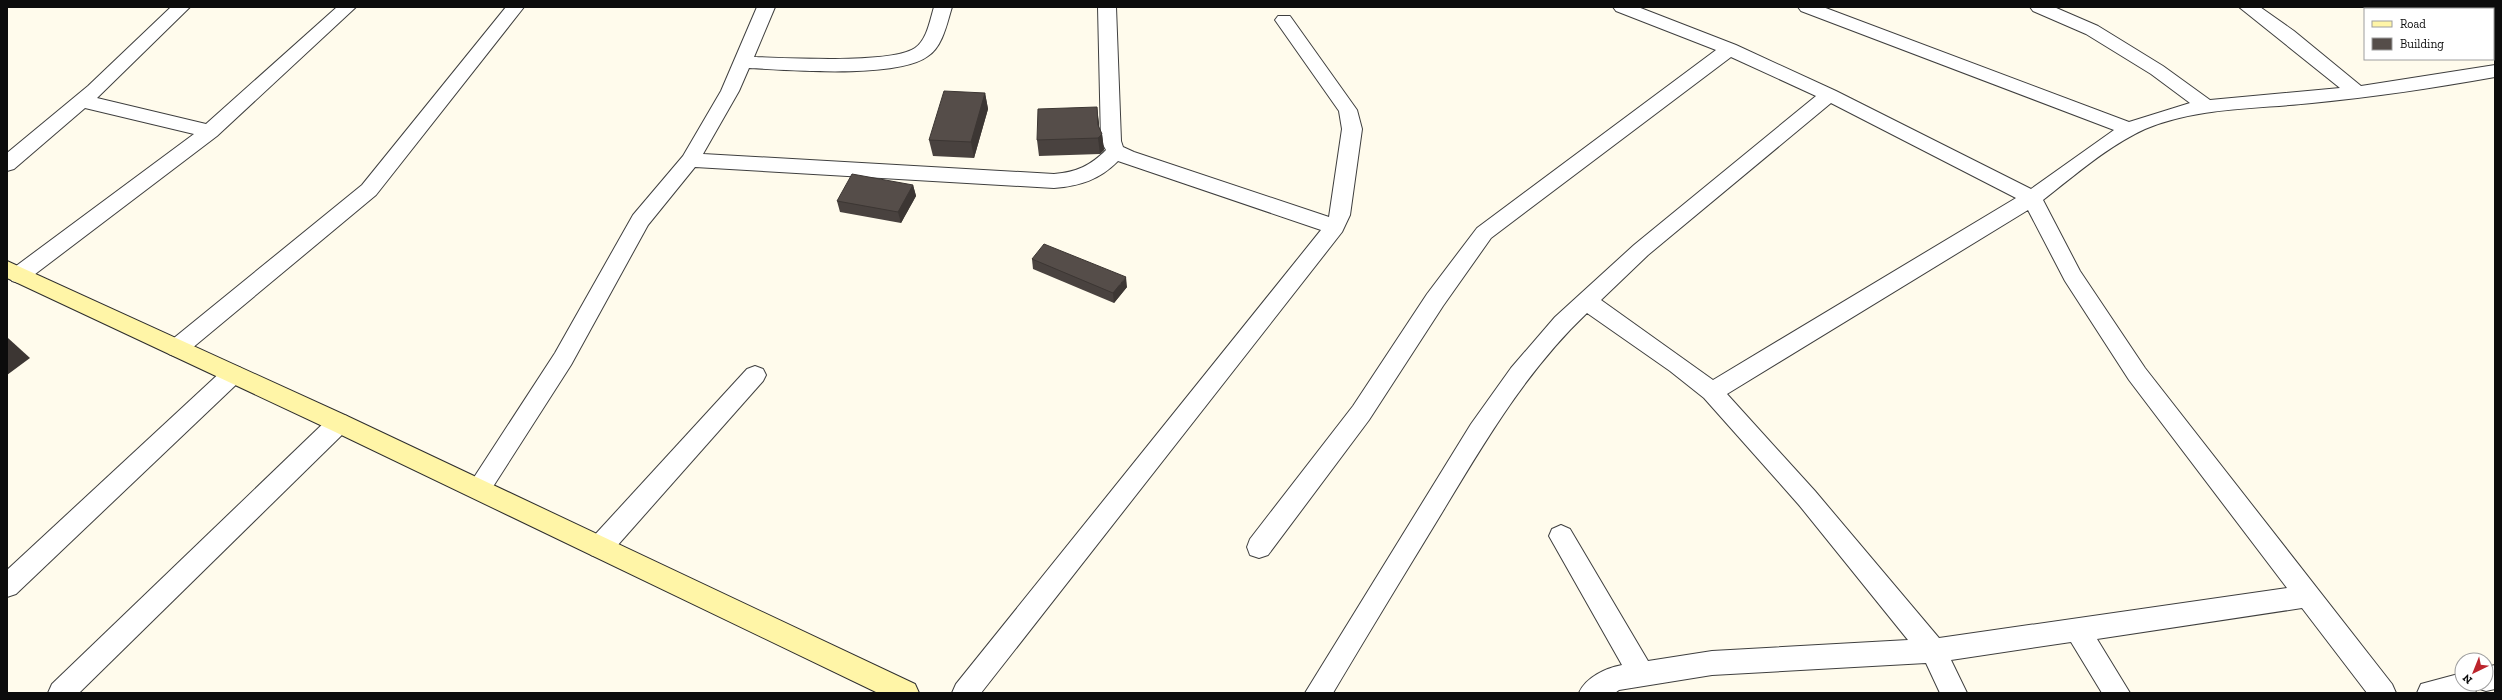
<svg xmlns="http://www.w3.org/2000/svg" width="2502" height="700" viewBox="0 0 2502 700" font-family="'Zilla Slab',serif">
<rect width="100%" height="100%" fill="#fffbec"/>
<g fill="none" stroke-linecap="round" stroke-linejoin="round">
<g stroke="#3f3f3f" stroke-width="2">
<g id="street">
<path d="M171,7H190L97,98L206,124L337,7H356L217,136L26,281L19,283L12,281L8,275L12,269L194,134L85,108L14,169L7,171V153L88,86Z"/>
<path d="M506,7H524L376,195L185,354L177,357L169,354L166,348L169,342L362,185Z"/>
<path d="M757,7H775L754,57C786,58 892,64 915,48C927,40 930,20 934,7H952C947,23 943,46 928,56C898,79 788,70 749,68L739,91L703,154L1054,174C1077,172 1090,166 1106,150L1101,141L1098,7H1116L1121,141L1123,147L1134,152L1329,217L1342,129L1339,111L1275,20L1278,16H1290L1357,110L1362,129L1350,215L1342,232L981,693H952L956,684L1321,230L1118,161C1099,180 1080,186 1054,188L695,167L648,225L571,365L487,496L479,499L471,496L467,489L471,482L555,353L633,215L683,156L721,91Z"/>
<path d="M1613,7H1638L1736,45L1836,91L2031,189L2114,130L1801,11L1798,7H1823L2129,122L2190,103L2151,74L2086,34L2033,11L2030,7H2054L2098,26L2163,66L2210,100L2340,88L2239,7H2260L2294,31L2361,86L2495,65V77C2434,88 2373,97 2312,103C2257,109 2197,107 2145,129C2108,146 2075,175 2043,200L2080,271L2145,368L2392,684L2396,693H2367L2302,608L2097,639L2130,693H2102L2071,642L1951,660L1967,693H1940L1926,663L1712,675L1619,690L1615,693H1579C1586,677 1606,668 1622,665L1549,536L1552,529L1561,525L1570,529L1648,661L1712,651L1908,640L1799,505L1704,398L1670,371L1587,313C1527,370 1485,441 1443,511C1406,572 1369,632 1333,693H1305L1471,424L1511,368L1555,317L1634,245L1816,96L1731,57L1491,238L1443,306L1369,420L1268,555L1259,558L1250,555L1247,547L1250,539L1353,406L1427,294L1477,228L1716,50L1616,11ZM1831,103L2016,198L1713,380L1601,300L1648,255ZM2028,210L2065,281L2129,380L2287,588L1939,638L1815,491L1727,394Z"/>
<path d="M233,365L241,368L244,374L241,380L16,594L7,597V570L225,368Z"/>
<path d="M755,366L763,369L766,375L763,381L609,555L600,558L591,555L588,547L591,539L747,369Z"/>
<path d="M339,414L347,416L350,423L347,430L79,693H48L52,684L331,416Z"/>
<path d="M2495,665V689L2486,691L2477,688L2475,693H2417L2421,684L2462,673V684H2486V667Z"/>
</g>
</g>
<g stroke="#2e2e2e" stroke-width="2">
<path id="secondary" d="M7,261L347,416L915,684L919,693H878L331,430L7,278Z"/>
</g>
<use href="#street" fill="#fff" fill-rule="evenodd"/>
<use href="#secondary" fill="#fff5a7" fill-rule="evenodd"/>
</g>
<g fill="#49423f">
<path d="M985,93L988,109L974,158L933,156L929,140Z"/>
<path d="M1097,107L1099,128L1102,134L1104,150L1100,154L1039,156L1037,140Z"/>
<path d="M913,185L916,196L901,223L840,212L837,201Z"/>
<path d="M1032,259L1127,287L1114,303L1033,269Z"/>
</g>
<g fill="#3c3633">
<path d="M985,93L988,109L974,158L971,142Z"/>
<path d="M1097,107L1099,123V136L1102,134L1104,150L1100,154L1098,138Z"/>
<path d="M913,185L916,196L901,223L898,212Z"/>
<path d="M1126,277L1127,287L1114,303L1113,293Z"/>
<path d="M8,338L30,358L7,375V339Z"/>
</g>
<g fill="#554d49" stroke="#3c3633">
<path d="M944,91L985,93L971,142L929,140Z"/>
<path d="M1097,107L1098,125L1102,134L1098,138L1037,140L1038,109Z"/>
<path d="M852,174L913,185L898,212L837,201Z"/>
<path d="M1044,244L1126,277L1113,293L1032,259Z"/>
</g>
<rect width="2502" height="700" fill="none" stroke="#0c0c0c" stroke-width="16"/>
<rect x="2364" y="8" width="130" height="52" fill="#ffffff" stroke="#9e9e9e"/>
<rect x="2372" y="21" width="20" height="6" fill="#fff5a7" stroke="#9e9e9e"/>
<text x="2400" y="28" font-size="12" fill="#0c0c0c">Road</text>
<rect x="2372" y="38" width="20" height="12" fill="#554d49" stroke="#9e9e9e"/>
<text x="2400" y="48" font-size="12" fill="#0c0c0c">Building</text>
<g transform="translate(2474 672) rotate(223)"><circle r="19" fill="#ffffff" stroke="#9e9e9e"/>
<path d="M0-3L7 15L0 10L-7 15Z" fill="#bc242c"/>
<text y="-6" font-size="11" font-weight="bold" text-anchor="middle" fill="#0c0c0c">N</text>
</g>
</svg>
